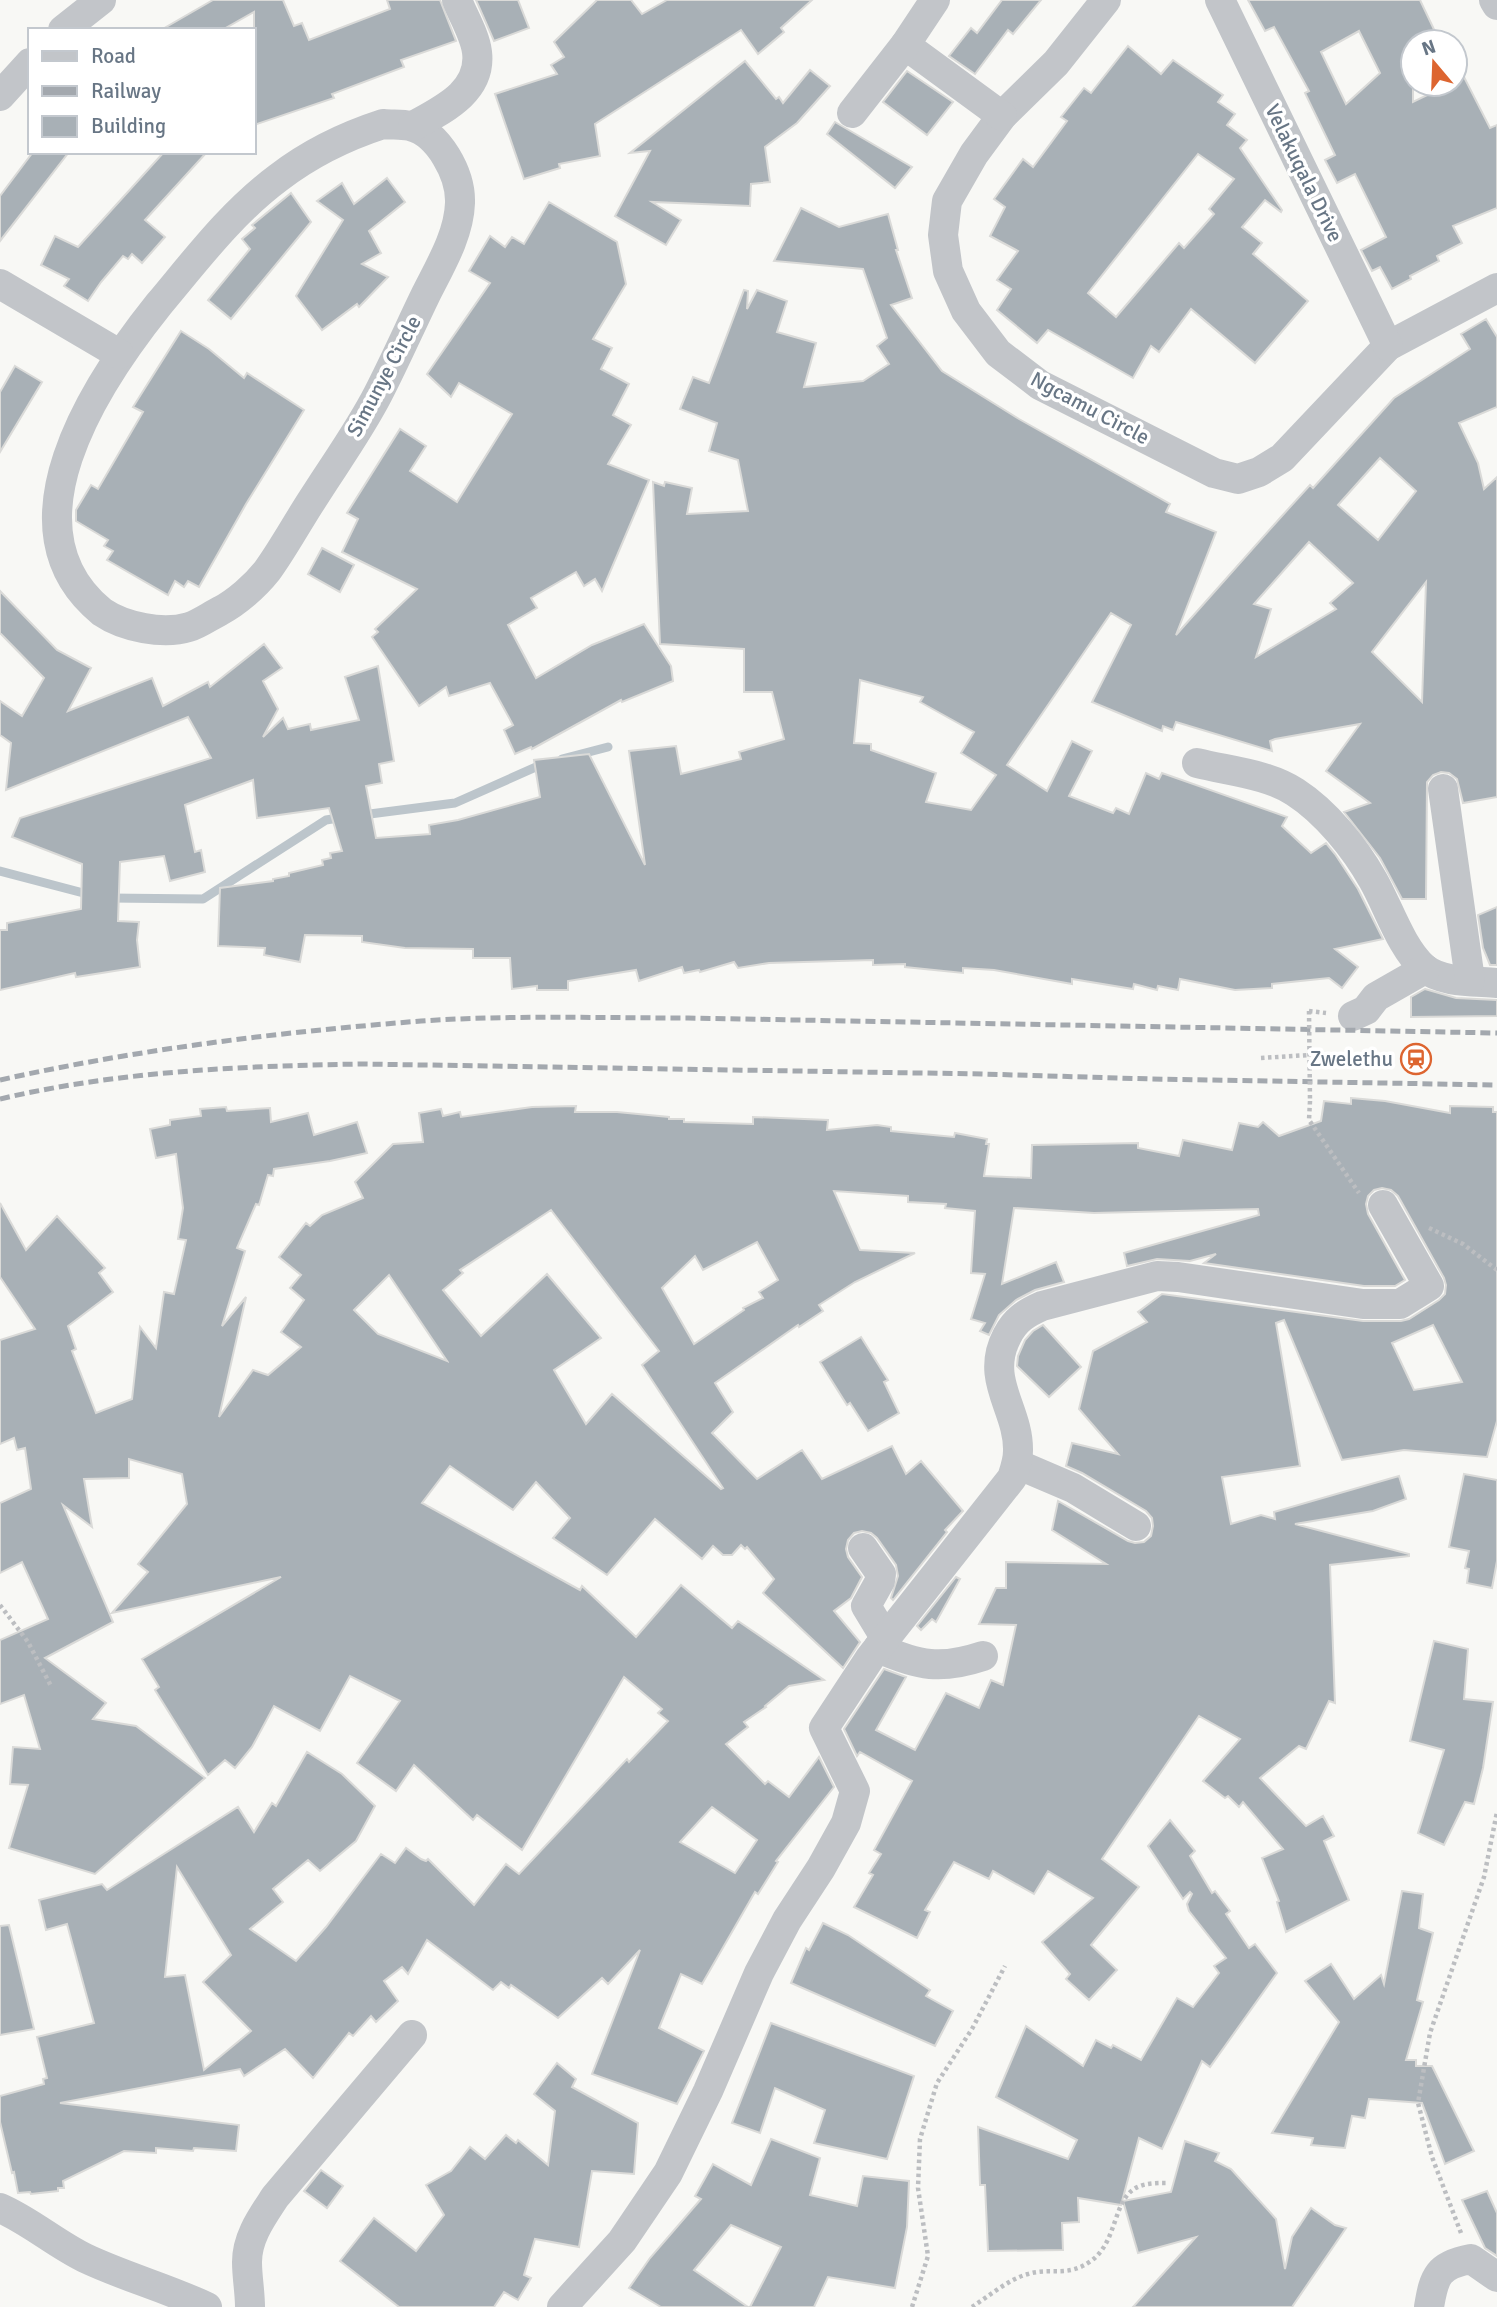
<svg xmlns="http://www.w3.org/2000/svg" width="1497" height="2307" viewBox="0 0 1497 2307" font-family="Signika,sans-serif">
<rect width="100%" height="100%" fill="#f8f8f5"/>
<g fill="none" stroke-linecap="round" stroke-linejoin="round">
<g stroke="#bcc5cb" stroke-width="9">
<path d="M562,759L608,747"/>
<path d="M362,815L455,803L545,763"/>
<path d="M0,871L91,895"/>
<path d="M109,898L203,899L326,820L344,817"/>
</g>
</g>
<g fill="#a8b0b6" stroke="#dadad8" stroke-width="2" fill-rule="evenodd">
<path d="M213,0H283L294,26L302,23L309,40L390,9L387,0H440L456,41L401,60L404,67L332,94L334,98L254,125V12L222,30H161Z"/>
<path d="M476,0H518L529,28L494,41Z"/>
<path d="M597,0H631L642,14L667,0H812L781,28L784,32L758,54L741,30L595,124L600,156L559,164L560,168L524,179L495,94L557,74L551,65L564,57L554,42Z"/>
<path d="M1002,0H1041L1013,34L1008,30L975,74L949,56L971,28L977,33Z"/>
<path d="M1248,0H1420L1440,42H1413V102L1450,84H1455V81L1464,77L1490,128L1497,125V208L1453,226L1462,243L1437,256L1439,261L1410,276L1411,279L1392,289L1380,267L1372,271L1361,250L1386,237L1355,174L1337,183L1325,160L1335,155L1305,93L1309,91L1274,27L1265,31ZM1359,31L1380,73L1346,104L1321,52Z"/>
<path d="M1128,46L1161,74L1173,60L1223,95L1218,102L1235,114L1227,125L1247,140L1240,148L1282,210L1281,212L1265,200L1242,227L1262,243L1253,254L1308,301L1255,363L1191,309L1159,352L1151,346L1133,378L1048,330L1037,343L997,310L1011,289L997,280L1018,251L990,236L1005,207L994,199L1023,159L1033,167L1067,121L1061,117L1084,88L1091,93ZM1198,154L1234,179L1209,209L1214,214L1184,248L1179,243L1116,317L1088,293Z"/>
<path d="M745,61L776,99L779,97L783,103L810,70L830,86L797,123L765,147L770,182L751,184L750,206L652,202L681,220L666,245L615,216L650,151L630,153Z"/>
<path d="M907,71L953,102L927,135L883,102Z"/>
<path d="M835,122L912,167L895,188L827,134Z"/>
<path d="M33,152H69L0,241V196Z"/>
<path d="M164,152H207L145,220L165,237L142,263L132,254L128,259L123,256L101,282L88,301L64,286L69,279L41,265L55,236L78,247Z"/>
<path d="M387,178L405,202L369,231L381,253L362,264L388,277L359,307L357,304L322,330L296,296L343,220L317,201L342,183L354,204Z"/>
<path d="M291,193L311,222L231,319L208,300L250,249L242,239L255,228L252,225Z"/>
<path d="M549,202L617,242L626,284L593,339L612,348L601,369L629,384L613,415L631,425L608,464L649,480L602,591L595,579L584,586L576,572L531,598L537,608L508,625L536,678L592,645L644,624L671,666L673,681L622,702L621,700L532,749L531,747L515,754L504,730L513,725L490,683L449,696L446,687L419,706L372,637L378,632L375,629L417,589L342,552L358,519L347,513L400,429L426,446L410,471L457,502L512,414L459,383L451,397L427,374L490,283L469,271L490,236L505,247L512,237L524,244Z"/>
<path d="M801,208L839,227L888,214L898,250H896L912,298L891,305L942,371L1019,419L1170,504L1166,512L1216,532L1176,635L1281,517L1310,485L1313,488L1394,398L1470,349L1461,334L1486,319L1497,337V407L1459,423L1478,463L1484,489L1497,477V797L1463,803L1457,779L1449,773L1441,772L1433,775L1427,782L1426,899H1402L1380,858L1344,812L1370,803L1326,771L1360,724L1275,739L1270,741L1272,751L1176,722L1173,730L1163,726L1162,731L1092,702L1131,625L1111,613L1007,765L1047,791L1072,741L1092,751L1069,796L1113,813L1116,808L1129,814L1146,773L1159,779L1162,773L1287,817L1282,826L1311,853L1326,843L1335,854L1358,889L1383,939L1335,949L1358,967L1342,988L1329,978L1272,984V988L1235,990L1180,979L1178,990L1158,986L1157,990L1134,984L1133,989L1072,979V984L994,970L963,968V973L905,967V964L873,965V960L769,963L738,968L734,962L700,972L699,970L684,973L682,967L639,981L636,970L568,981V990H537V986L512,989L510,958H473V949L405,948L362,942V936L305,935L300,962L264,955L265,948L218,946L220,888L273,881V879L289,876V873L323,865L322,860L331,858L330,853L342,851L329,808L257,818L253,780L185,805L195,852L201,850L205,872L170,881L164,856L120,862L118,921L139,922L137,940L140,967L76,977L75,973L0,990V930H7V923L81,909L82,864L12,837L20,818L211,758L188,717L6,790L11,743L0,735V701L22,716L44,678L0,633V591L57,650L91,668L68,711L152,678L163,706L208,682L210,687L264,644L282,668L263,681L278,709L263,737L283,718L288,729L310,724L311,730L359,720L345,677L378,666L394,761L379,764L382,783L366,786L376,838L430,834L429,825L458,820L540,797L534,760L589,754L645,865L629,751L676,746L681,774L741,759L739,752L784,739L772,692H744V649L660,644L653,482L664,486L665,482L692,488L687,514L748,511L738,460L709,451L717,423L680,409L693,377L709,383L744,290L748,291L747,309L757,290L787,301L777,332L816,343L804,387L863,381L889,364L877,346L887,338L863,269L774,261ZM1380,458L1416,491L1378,540L1338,505ZM1309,542L1353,583L1330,603L1336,609L1256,657L1271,609L1254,604ZM1426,582L1422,702L1372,652ZM860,680L923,697L920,702L974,732L961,753L996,775L971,810L926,802L936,773L871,750V744L854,743Z"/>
<path d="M181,331L209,349L244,378L247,373L304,410L246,504L199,587L188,581L184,587L175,581L168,595L107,560L113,551L104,546L108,540L76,521V510L91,485L98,489L143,412L133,407Z"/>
<path d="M15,366L42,382L0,452V392Z"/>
<path d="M322,548L354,565L340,592L308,574Z"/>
<path d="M1497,907V965H1490L1483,948L1478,915Z"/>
<path d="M1425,989L1456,998L1497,1000V1016L1411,1017V997Z"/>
<path d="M1351,1098L1385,1101L1450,1113V1106L1493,1107V1112H1497V1421L1487,1457L1404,1450L1342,1460L1284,1320L1276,1323L1300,1466L1222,1477L1231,1524L1261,1515L1275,1519L1274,1512L1399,1476L1406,1499L1373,1511L1295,1524L1409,1554V1556L1330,1565L1335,1703L1329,1701L1306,1749L1299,1746L1260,1778L1306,1826L1323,1816L1334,1836L1324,1841L1349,1900L1286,1932L1277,1902L1279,1901L1262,1858L1283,1849L1243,1802L1239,1807L1228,1796L1225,1798L1203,1781L1240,1739L1199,1716L1102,1859L1139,1887L1091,1945L1117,1970L1089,2000L1066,1979L1070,1974L1042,1942L1093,1898L1048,1871L1034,1894L993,1871L989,1879L954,1862L925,1910L930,1912L917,1938L854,1907L873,1875L869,1873L881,1854L874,1850L912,1781L860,1752L857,1756L844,1729L884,1669L906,1677L876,1730L915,1750L946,1693L979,1708L991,1680L1003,1685L1016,1625L979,1624L996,1588H1006V1562L1106,1564L1052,1530L1058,1501L1128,1541L1135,1543L1144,1542L1151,1536L1153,1526L1152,1518L1146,1511L1082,1473L1066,1466L1072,1443L1118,1454L1079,1409L1093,1351L1147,1322L1138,1312L1162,1294L1363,1321H1401L1409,1319L1439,1300L1445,1294L1446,1285L1444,1278L1398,1196L1391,1190L1382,1188L1374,1190L1368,1196L1366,1204L1368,1214L1405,1280L1395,1286H1364L1204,1263L1216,1254L1190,1261L1157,1259L1127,1266L1124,1253L1259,1215L1258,1209L1094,1213L1014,1208L1002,1284L1056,1262L1064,1282L1035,1290L1016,1300L999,1315L989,1335L980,1331L985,1323L971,1319L985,1274L971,1273L975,1211L945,1208L946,1204L908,1202V1196L834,1191L860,1250L915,1253L855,1282L819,1305L823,1311L799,1327L798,1325L715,1383L733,1412L712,1433L757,1479L802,1450L822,1479L892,1446L906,1474L921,1461L963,1511L945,1530L947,1532L893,1600L891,1598L898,1576L896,1565L877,1538L871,1533L862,1531L854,1533L848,1540L846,1549L848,1557L862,1577L851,1598L834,1611L860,1642L843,1668L763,1593L774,1579L747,1547L745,1549L741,1545L732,1555H723L713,1546L702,1559L655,1519L607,1575L553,1538L570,1518L536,1482L513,1510L450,1466L422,1503L580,1590L582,1586L636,1637L681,1585L732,1628L738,1621L824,1680L789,1686L765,1706L766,1707L744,1722L748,1727L726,1744L765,1784L768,1781L789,1797L819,1757L834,1787L776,1861L778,1862L758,1894L755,1892L702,1984L681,1974L659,2028L704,2051L677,2104L592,2074L640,1950L608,1984L602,1978L558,2018L511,1985L509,1988L501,1982L493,1990L427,1940L408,1974L402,1967L384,1981L398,2001L376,2022L371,2016L353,2036L349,2033L313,2078L285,2049L244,2076L240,2069L60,2103L239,2125L236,2151L194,2148L193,2151L156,2148V2153L124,2151L63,2181L64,2188H58V2191L31,2194L30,2192L18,2193L14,2172L12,2173L0,2122V2096L44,2084L43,2079L47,2078L37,2037L94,2023L67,1924L46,1930L39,1900L102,1884L107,1890L238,1807L254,1832L272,1803L276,1806L307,1752L342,1774L375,1806L356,1841L320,1871L308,1860L273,1889L283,1902L250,1929L296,1961L326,1927L381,1854L395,1863L406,1848L421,1859L426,1861L428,1859L474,1905L506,1864L519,1874L627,1759L629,1762L668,1721L658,1713L662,1709L624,1677L522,1850L477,1815L473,1820L414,1765L396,1791L357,1763L400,1701L350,1676L320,1731L274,1706L252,1747L235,1768L225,1760L208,1775L155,1690L159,1687L142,1659L281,1577L112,1613L148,1572L138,1564L187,1504L182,1474L129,1459V1478L84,1479L92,1527L63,1505L113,1622L45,1658L106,1703L93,1719L136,1726L205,1778L95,1874L9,1848L28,1785L10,1784L13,1747L40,1749L24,1695L0,1704V1640L48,1619L22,1562L0,1573V1503L31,1489L25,1448L17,1450L14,1438L0,1444V1340L35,1329L0,1277V1203L26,1250L57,1216L105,1268L99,1273L113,1292L68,1326L76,1349L72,1351L96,1413L132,1399L140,1327L156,1348L164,1292L174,1294L186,1240L178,1239L183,1208L176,1154L156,1158L150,1129L170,1125V1120L201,1116L200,1109L226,1107L227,1111L270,1108L271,1122L308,1113L314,1135L357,1122L367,1153L330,1161L274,1169L273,1176L268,1175L259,1205L256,1204L237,1248L245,1251L222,1326L246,1297L219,1417L253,1370L268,1375L301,1347L281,1332L304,1300L290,1288L301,1275L279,1257L306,1223L310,1226L322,1215L363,1198L355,1182L393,1144L423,1142L419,1113L441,1109L443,1116L460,1112L461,1117L532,1107L576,1106L575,1112H617L669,1117V1119H684V1122L753,1124V1117L828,1120L827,1130L877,1125L891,1127V1131L954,1137L955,1133L987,1139L986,1144H989L984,1176L1031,1178L1032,1145L1138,1143V1148L1179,1156L1183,1140L1232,1150L1239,1123L1258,1127L1263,1122L1279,1136L1321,1121L1324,1101L1351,1104ZM551,1210L659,1351L642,1365L723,1488L721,1489L612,1394L586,1424L554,1370L601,1338L547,1274L481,1336L443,1290L463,1273L460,1270ZM757,1242L778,1280L759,1292L763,1298L743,1308L744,1310L694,1344L662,1288L695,1256L703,1270ZM389,1275L447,1361L378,1334L354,1310ZM1433,1325L1462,1382L1414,1390L1392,1343ZM712,1807L757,1840L735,1873L680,1842ZM177,1867L231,1955L203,1982L251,2031L204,2070L185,1975L165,1977Z"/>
<path d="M1043,1325L1081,1367L1049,1397L1017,1366L1018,1356L1025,1340L1033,1331Z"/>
<path d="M861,1337L888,1380L884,1382L899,1413L868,1431L850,1403L847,1405L820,1362Z"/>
<path d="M1464,1474L1497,1480V1561L1492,1588L1467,1583L1469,1569L1465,1568L1469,1551L1449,1547Z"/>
<path d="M956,1577L960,1579L936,1622L932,1619L921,1630L917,1626Z"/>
<path d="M1434,1641L1468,1649L1464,1699L1493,1702L1483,1768L1474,1804L1465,1802L1444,1845L1418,1833L1444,1750L1410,1741Z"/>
<path d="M1170,1820L1195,1851L1190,1856L1212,1893L1215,1891L1230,1911L1226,1914L1249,1948L1255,1944L1277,1973L1210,2067L1202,2061L1162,2149L1139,2138L1121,2205L1078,2198L1079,2222L1062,2223L1063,2250L988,2251L985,2185H980L978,2127L1068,2159L1077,2140L996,2097L1026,2026L1083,2066L1096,2040L1111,2048L1113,2045L1141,2060L1177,1998L1193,2007L1219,1973L1214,1966L1226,1958L1189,1911L1187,1904L1192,1894L1190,1892L1183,1899L1148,1846Z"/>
<path d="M1402,1891L1423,1894L1419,1928L1433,1933L1417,2000L1423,2002L1406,2060H1416V2066H1432L1474,2151L1445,2164L1422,2103L1369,2099L1365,2118L1352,2116L1345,2148L1311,2145L1313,2138L1272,2133L1339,2022L1305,1981L1331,1964L1354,1999L1381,1975L1384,1984Z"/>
<path d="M823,1923L848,1935L930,1990L926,1996L953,2011L935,2046L791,1983L806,1948L809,1950Z"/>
<path d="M9,1925L34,2029L0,2035V1926Z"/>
<path d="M771,2023L914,2076L887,2159L814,2143L825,2110L775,2088L760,2133L732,2123Z"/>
<path d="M557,2063L576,2079L572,2087L638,2123L634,2174L592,2171L579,2247L535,2239L524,2275L531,2278L518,2300L504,2292L494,2307H399L340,2261L374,2218L416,2251L444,2215L426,2185L451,2171L470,2147L485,2159L506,2135L516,2143L518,2140L548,2165L555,2111L534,2094Z"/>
<path d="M771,2139L820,2158L810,2195L857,2206L863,2176L909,2181L907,2227L895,2288L828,2277L814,2307H750L781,2247L731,2225L694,2270L748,2307H661L629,2288L650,2258L701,2199L695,2196L713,2164L751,2185Z"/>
<path d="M1185,2141L1219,2153L1215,2161L1231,2169L1276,2219L1285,2269L1292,2237L1311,2208L1335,2225L1346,2228L1292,2307H1133L1196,2237L1138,2253L1123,2201L1171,2192Z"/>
<path d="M321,2170L343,2186L327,2208L304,2191Z"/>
<path d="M1487,2191L1497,2213V2256L1485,2248L1462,2200Z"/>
</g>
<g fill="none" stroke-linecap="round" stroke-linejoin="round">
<g stroke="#bcbec1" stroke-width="4.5" stroke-dasharray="3.5 3.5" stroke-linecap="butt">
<path d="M1309,1011L1326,1013"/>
<path d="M1261,1058L1309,1055"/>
<path d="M1310,1101L1309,1120L1359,1193"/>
<path d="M1429,1228L1463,1244L1497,1270"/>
<path d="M0,1605L28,1642L51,1686"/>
<path d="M1461,2233L1432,2157L1418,2103L1430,2033L1484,1877L1497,1812"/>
<path d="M912,2307L928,2256L918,2188L920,2139L937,2083L972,2029L1005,1966"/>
<path d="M972,2307C989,2296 1009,2279 1028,2274C1051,2267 1067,2278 1091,2261C1119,2241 1112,2196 1140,2186C1148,2183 1158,2183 1167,2183"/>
</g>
<g stroke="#c2c5c9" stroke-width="30">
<path d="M1106,0L1056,63L1002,116L974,154L947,201L943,235L948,271L966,311L998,353L1040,385L1214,473L1238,479L1259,472L1282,458L1388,346L1497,288"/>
<path d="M1220,0L1388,346"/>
<path d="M1494,0L1497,5"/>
<path d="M63,30L101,0"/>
<path d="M905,45L1002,116"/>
<path d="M0,96L30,63"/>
<path d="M852,113L905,45L935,0"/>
<path d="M383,124C392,125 402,124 410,126C439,133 461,175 460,203C459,235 440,266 426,294C410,327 395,361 378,394C359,431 334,465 312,500C297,523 283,549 267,571C255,586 237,602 220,611C210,616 199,624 189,627C163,635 124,627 102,612C0,529 94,385 159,304C196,260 231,213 278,178C309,154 346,136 383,124Z"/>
<path d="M413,126C442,110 482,92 477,52C475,35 463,16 457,0"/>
<path d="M0,284L119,354"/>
<path d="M1197,763C1229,771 1268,774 1295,792C1326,812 1355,848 1373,880C1388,906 1401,948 1424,968C1442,983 1475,981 1497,983"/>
<path d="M1443,789L1470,980"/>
<path d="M1353,1016L1366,1010L1376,997L1425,969"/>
<path d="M1017,1464L1073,1488L1136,1526"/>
<path d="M863,1548L881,1574L880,1581L866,1606L886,1639"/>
<path d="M878,1648C919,1666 941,1670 983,1656"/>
<path d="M0,2208C30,2221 56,2244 85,2258C125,2277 167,2288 207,2307"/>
<path d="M250,2307C250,2292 247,2277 247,2262C247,2237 262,2217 275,2197L412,2035"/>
<path d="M562,2307L622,2241L668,2173L708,2091L759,1973L787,1920L821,1868L846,1823L855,1791L824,1728L870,1658L1012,1478C1015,1469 1018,1461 1018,1451C1019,1409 984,1380 1007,1336C1015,1320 1026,1313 1042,1306L1157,1276L1178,1277L1363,1304H1400L1429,1286L1383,1205"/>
<path d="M1429,2307C1434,2276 1438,2265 1471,2259L1497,2277"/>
</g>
<g stroke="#a3a8ae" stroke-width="5" stroke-dasharray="10 5" stroke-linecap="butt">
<path d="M0,1080C139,1049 280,1032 421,1021C510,1015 599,1018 688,1018L1497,1033"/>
<path d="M0,1099C119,1071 241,1066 363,1064L982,1074L1152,1079L1497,1085"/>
</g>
<path stroke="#bcbec1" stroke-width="4.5" stroke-dasharray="3.5 3.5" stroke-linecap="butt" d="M1309,1011L1310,1101"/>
</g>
<defs>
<g id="station-ring" transform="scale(1.575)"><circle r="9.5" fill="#fff" stroke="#dd6530" stroke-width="1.5"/><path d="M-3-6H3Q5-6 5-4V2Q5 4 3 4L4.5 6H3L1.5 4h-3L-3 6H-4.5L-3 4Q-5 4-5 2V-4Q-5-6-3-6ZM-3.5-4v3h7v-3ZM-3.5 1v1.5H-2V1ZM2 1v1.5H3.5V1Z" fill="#dd6530"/></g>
</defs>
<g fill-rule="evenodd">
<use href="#station-ring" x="1416" y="1059"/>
</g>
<g text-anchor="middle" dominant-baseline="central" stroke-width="7" stroke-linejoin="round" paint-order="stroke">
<g font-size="21" fill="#687685" stroke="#fff">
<text transform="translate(1304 173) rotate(64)">Velakuqala Drive</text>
<text transform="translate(384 376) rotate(-62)">Simunye Circle</text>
<text transform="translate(1090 408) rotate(28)">Ngcamu Circle</text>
</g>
<g font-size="21" fill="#687685" stroke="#fff" text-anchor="end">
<text x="1393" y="1059">Zwelethu</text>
</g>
</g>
<rect x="28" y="28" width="228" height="126" fill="#ffffff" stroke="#c3c8ce" stroke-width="2"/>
<rect x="42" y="51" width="35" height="10" fill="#c2c5c9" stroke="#c3c8ce" stroke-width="2"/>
<text x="91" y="63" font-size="21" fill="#687685">Road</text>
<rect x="42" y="86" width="35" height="10" fill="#a3a8ae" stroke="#c3c8ce" stroke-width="2"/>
<text x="91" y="98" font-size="21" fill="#687685">Railway</text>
<rect x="42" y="116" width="35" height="21" fill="#a8b0b6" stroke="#c3c8ce" stroke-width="2"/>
<text x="91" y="133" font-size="21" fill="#687685">Building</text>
<g transform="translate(1434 63) rotate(341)"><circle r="33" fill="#ffffff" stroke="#c3c8ce" stroke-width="2"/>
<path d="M0-5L12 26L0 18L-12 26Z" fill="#dd6530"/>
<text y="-10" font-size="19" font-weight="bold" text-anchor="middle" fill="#687685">N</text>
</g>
</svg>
